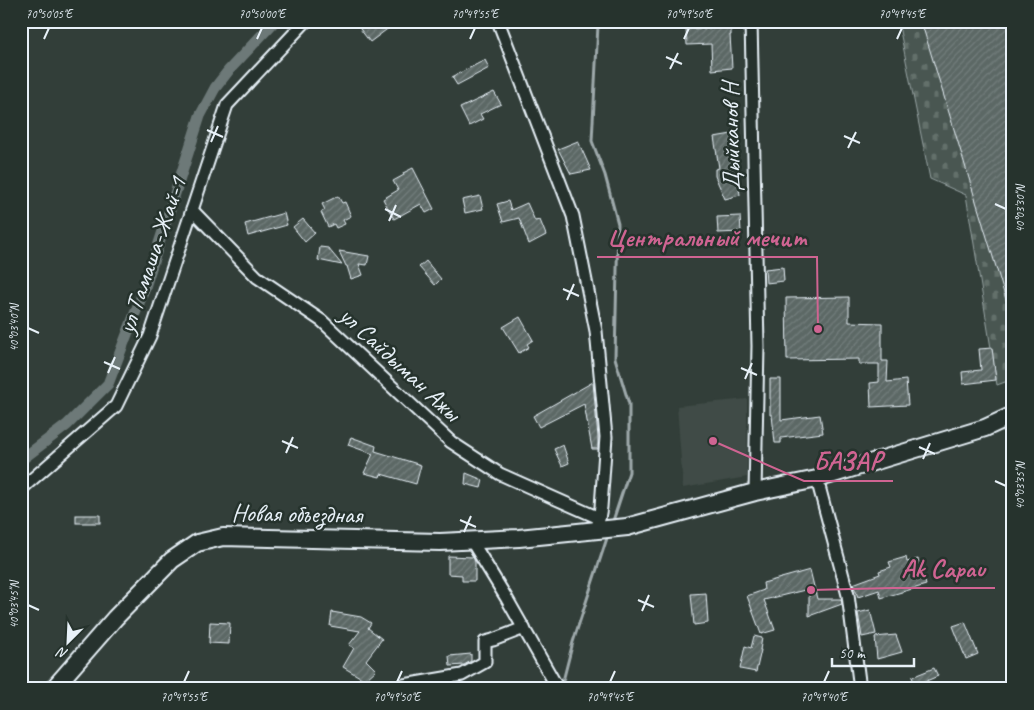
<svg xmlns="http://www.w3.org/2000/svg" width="1034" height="710" viewBox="0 0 1034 710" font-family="Caveat,sans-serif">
<defs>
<pattern id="cemetery-stones" width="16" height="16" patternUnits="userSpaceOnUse" patternTransform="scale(1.25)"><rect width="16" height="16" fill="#495651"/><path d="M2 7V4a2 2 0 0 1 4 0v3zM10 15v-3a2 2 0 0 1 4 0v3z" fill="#636f6b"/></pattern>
<pattern id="building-hatch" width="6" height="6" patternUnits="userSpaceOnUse" patternTransform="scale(1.25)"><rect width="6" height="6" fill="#5c6865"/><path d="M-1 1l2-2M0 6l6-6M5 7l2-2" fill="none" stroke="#737e7c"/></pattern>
</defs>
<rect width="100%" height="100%" fill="#323e39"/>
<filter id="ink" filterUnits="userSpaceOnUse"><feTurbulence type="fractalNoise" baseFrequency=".02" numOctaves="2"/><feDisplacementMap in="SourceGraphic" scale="10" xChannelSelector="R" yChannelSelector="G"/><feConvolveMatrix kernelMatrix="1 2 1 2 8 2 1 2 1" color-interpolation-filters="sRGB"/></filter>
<g filter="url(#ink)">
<path fill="#3f4b46" d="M747,399V477L683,488L677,406Z"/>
<path fill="url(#cemetery-stones)" stroke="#98a4a4" d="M898,21H1013V379L997,385L966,195L930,179Z"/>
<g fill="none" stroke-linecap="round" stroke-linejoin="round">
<g stroke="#9ea9ab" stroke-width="3">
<path d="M596,21L598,25L592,141L605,175L618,224L615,358L629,404V472L612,524"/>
<path d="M562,689L563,681L573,642L608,535"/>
</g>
<path stroke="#6d7978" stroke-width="11" d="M21,460L67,425L108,384L144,290L200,116L215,88L229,70L275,21"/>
</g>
<g fill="url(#building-hatch)" stroke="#e8f1f8">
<path d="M354,21H398L370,42Z"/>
<path d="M715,21H731V35H730L732,68L712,70L711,44L687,45L686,29L715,28Z"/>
<path d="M921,21H1013V316H1011Z"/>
<path d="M485,60L489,68L457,85L452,77Z"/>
<path d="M494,92L501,104L480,114L483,119L469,126L460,108Z"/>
<path d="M732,134L740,195L725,199L715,176V169L719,168L714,137Z"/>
<path d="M578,141L591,170L571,174L558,149Z"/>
<path d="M413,168L434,209L426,213L421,204L394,219L383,199L398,190L393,181L404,175L403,173Z"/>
<path d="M338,196L342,203L345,202L351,216L343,220L345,224L336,228L334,224L328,227L321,212L325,210L322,204Z"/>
<path d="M480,196L483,209L465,213L462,200Z"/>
<path d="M508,201L511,210L527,203L535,221L540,220L546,235L529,244L519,218L503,222L497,204Z"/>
<path d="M284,213L287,225L248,236L245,224Z"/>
<path d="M740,216L741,232L718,233L717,217Z"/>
<path d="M303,219L315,233L305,242L293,227Z"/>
<path d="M320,247L328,248L342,265L318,260Z"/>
<path d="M339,251L369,256L367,265L359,264L363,275L351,279L347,266H346Z"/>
<path d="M426,261L441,279L435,285L419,267Z"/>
<path d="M783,267L784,281L766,283L765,269Z"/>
<path d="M849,297V322L882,323V361H888L887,382L906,380L908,405L871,407L870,383L879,382V364H859V359L787,360L786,298Z"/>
<path d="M520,317L533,340L527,344L529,347L519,353L503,327Z"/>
<path d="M992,348L996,380L963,384L962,372L981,370L979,349Z"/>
<path d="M770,379H781V420L820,415L823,433L781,438V443H775L772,415H770Z"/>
<path d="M593,382L598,437V449H592L584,404L539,427L533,416Z"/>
<path d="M351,437L376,446L375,451L421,465L416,484L381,474L380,477L364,473L373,454L348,445Z"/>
<path d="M563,445L569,463L562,466L554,449Z"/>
<path d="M466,473L483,480L481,488L465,484Z"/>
<rect x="76" y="515" width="24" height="8"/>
<path d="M448,556L473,557L475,562V581H462V575L448,574Z"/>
<path d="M906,557L907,562L918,559L926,585L881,598L879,590L858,597L853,584L880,574L879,571L891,567L889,562Z"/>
<path d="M810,570L817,599H841L842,604L809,616V589L764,600L775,630L761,634L747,596L764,590L763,583Z"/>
<path d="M706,593L708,623L694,625L691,594Z"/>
<path d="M870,610L876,634L862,637L858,613Z"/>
<path d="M332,612L361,617L371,623L368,628L382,639L366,660L376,670L365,680L343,667L354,648L349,645L360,631L330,626Z"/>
<path d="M210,622L230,623L229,644L209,643Z"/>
<path d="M965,622L978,654L966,659L953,626Z"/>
<path d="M896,635L902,652L877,659L875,637Z"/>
<path d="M754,636L762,638L760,650H761L756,672L740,669L745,646L751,648Z"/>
<path d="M471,654V661L464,665L450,666L449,656Z"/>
<path d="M934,668L938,676L924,682L927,689H917L912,677Z"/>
</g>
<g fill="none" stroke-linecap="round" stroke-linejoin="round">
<g stroke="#e8f1f8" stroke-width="15">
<g id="street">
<path d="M498,21L573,216L596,331L606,437L601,507L597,530"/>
<path d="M751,21L758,346L755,492"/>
<path d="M192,210L257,277L322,321L451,442L500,474L599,518"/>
<path d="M817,479L848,595L860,689"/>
<path d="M21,489L116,406L150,336L227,105L306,21"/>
<path d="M471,540L507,599L557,687V689"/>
<path d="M398,689L404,685L462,675L485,662V642L493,640L524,628"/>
</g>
</g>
<g stroke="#e8f1f8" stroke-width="20">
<path id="secondary" d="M53,689L115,618L172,560L197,543L223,537L440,542L519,538L627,527L755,492L817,479L985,428L1013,415"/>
</g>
<use href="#street" stroke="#26332d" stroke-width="11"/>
<use href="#secondary" stroke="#26332d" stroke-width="16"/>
</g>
</g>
<path fill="none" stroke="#e8f1f8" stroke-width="2" d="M44,39L49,28M257,39L262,28M470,39L475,28M684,39L689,28M897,39L902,28M666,57L682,64M670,69L678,53M207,130L223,137M844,136L860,143M211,142L218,126M848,148L856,132M995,204L1006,209M385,209L401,217M389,221L396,205M563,289L579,296M567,300L574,284M28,328L39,333M104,362L120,369M741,368L757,375M108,373L115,357M745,379L752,363M282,441L298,448M919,447L935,454M286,453L293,437M923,459L930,443M995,481L1006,486M460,520L476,527M464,532L471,516M638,600L654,607M28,605L39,610M642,611L649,595M184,682L189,671M397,682L402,671M610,682L615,671M824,682L829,671"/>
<g text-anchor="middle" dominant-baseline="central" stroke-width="5" stroke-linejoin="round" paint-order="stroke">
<g font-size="25" fill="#e8f1f8" stroke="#26332d">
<text transform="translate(731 137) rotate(-91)">Дыйканов Н</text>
<text transform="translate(152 255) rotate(-71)">ул Тамаша-Жай-1</text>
<text transform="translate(400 364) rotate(43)">ул Сайдыман Ажы</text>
<text transform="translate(297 514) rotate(1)">Новая объездная</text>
</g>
</g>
<path fill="none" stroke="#cf6492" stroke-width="2" d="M818 329L817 257H597M713 441L804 481H893M811 590L892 588H995"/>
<g fill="#cf6492" stroke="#26332d" stroke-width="2">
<circle cx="818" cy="329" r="5"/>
<circle cx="713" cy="441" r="5"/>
<circle cx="811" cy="590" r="5"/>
</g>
<g font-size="26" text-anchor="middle" font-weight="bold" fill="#cf6492" stroke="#26332d" stroke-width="5" stroke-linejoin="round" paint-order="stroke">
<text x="707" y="246">Центральный мечит</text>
<text x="848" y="469">БАЗАР</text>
<text x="943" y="577">Ak Capau</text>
</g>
<rect width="1034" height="710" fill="none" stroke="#26332d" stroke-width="55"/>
<g transform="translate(68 642) rotate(204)" stroke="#26332d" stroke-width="4" paint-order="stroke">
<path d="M0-4L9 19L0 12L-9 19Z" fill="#e8f1f8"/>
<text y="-8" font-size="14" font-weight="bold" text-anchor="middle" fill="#e8f1f8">N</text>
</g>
<path d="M832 658v8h82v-8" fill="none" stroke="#e8f1f8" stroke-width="2.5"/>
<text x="839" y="658" font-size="15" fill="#e8f1f8" stroke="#26332d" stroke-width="4" paint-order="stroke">50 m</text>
<rect x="28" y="28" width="978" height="654" fill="none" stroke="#e8f1f8" stroke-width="2"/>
<g font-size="12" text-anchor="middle" fill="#e8f1f8">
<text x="49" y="18">70°50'05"E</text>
<text x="262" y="18">70°50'00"E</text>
<text x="475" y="18">70°49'55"E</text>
<text x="689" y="18">70°49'50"E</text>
<text x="902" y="18">70°49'45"E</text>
<text transform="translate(1020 209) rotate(-90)" y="4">40°03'30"N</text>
<text transform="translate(14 328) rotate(-90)" y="4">40°03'40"N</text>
<text transform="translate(1020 486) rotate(-90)" y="4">40°03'35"N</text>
<text transform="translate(14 605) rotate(-90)" y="4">40°03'45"N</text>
<text x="184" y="701">70°49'55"E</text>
<text x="397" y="701">70°49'50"E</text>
<text x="610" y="701">70°49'45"E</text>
<text x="824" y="701">70°49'40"E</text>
</g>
</svg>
